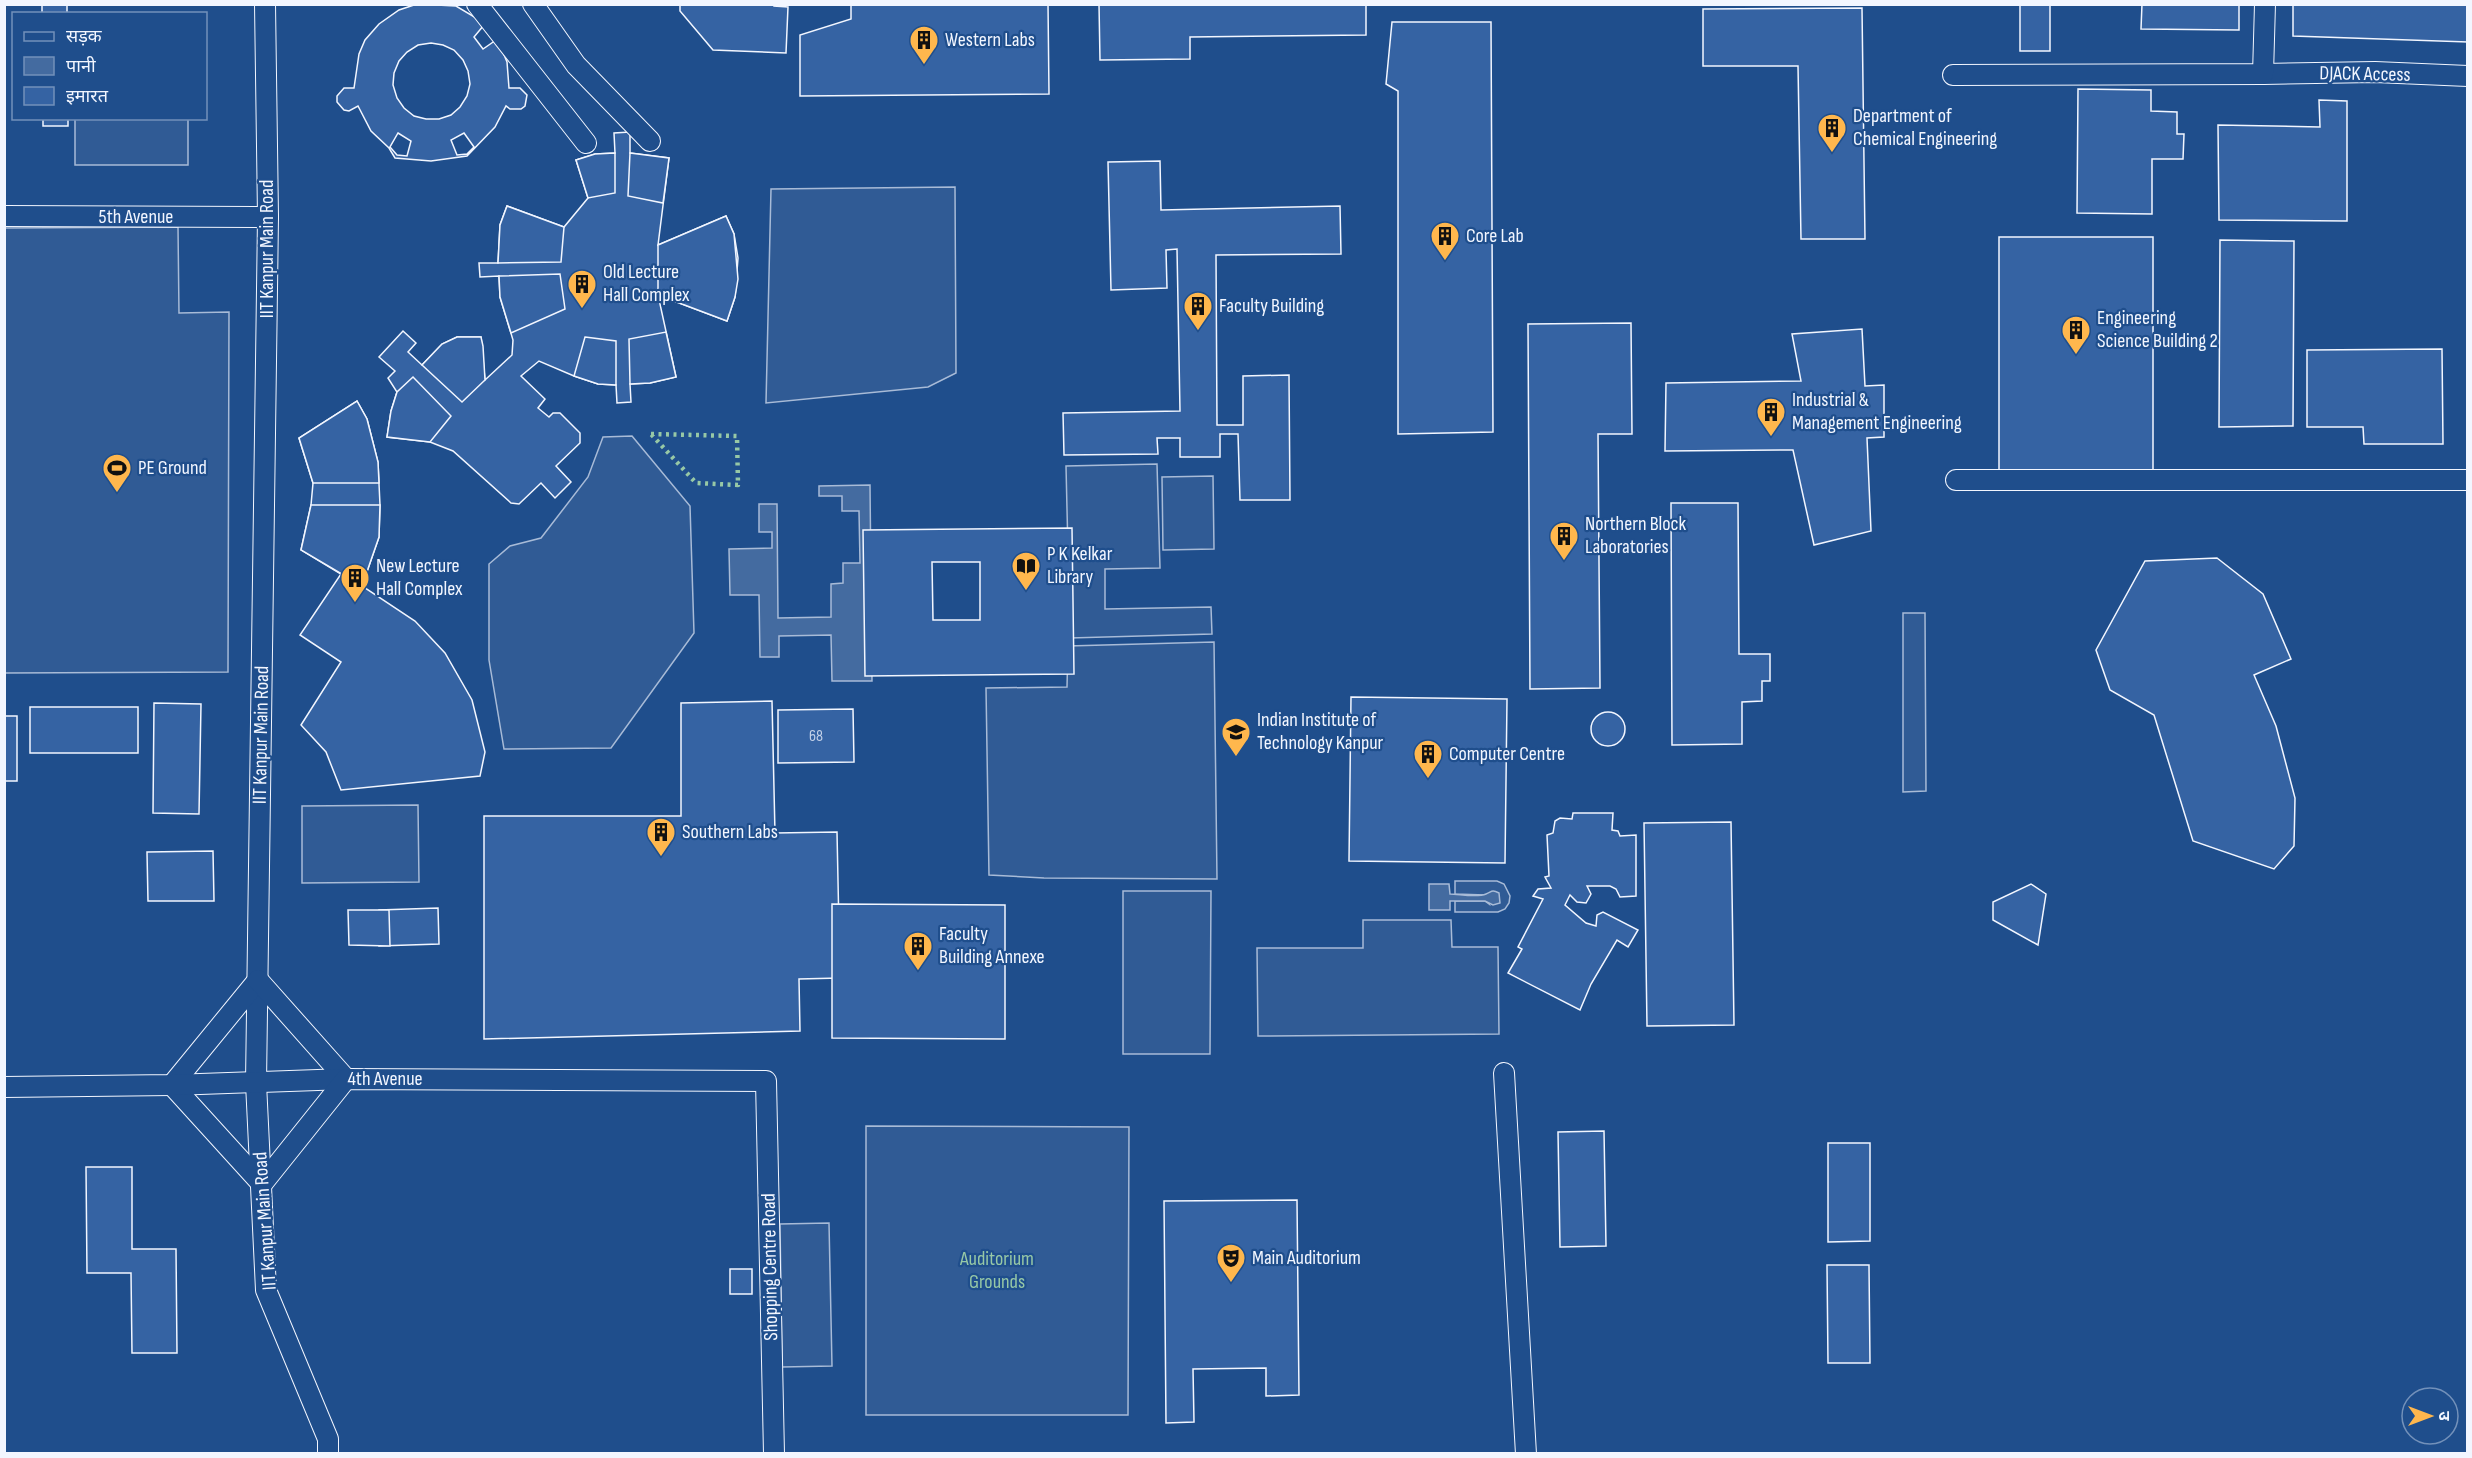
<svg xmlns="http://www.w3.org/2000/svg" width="2472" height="1458" viewBox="0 0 2472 1458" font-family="'Sofia Sans Condensed','Noto Sans Devanagari',sans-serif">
<rect width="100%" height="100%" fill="#1f4e8c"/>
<g fill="#305b95" stroke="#a8bbd7" stroke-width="1.5">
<rect x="75" y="119" width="113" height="46"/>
<path d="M955,187L956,373L928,387L766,403L771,189Z"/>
<path d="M178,227L179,313L229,312L228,672L5,673V228Z"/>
<path d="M632,436L690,506L694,633L611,748L504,749L489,660V564L510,546L541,538L588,477L603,437Z"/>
<path d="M1157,464L1160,568L1105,569V609L1211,607L1212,634L1070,638L1066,466Z"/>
<path d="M1213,476L1214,549L1163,550L1162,477Z"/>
<path d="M1903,613H1925L1926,791L1903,792Z"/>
<path d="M1214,642L1217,879L1044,878L989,875L986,688L1067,687L1068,646Z"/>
<path d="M418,805L419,882L302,883V806Z"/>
<path d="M1455,881H1497L1504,884L1510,896L1509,903L1505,909L1498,912H1455V901H1485L1489,904L1485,895L1455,894Z"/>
<path d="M1123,891H1211L1210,1054H1123Z"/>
<path d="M1363,920H1451L1452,947H1498L1499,1034L1258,1036L1257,948H1363Z"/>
<path d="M866,1126L1129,1127L1128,1415H866Z"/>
<path d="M829,1223L832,1366L782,1367L780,1224Z"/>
</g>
<g fill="#446ba0" stroke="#a8bbd7" stroke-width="1.5">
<path d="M870,485L872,681H832L831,635L779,636V657H760L759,595H730L729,549L772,548V532H759V504H777L778,618L831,617V584L843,583V563H860L859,511H842V496H819V486Z"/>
<path d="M1429,884H1449L1450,894C1459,894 1477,898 1486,894C1492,892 1491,889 1499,893L1500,903L1493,905L1485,901H1450V910H1429Z"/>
</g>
<g fill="#3563a3" stroke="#f2f6ff" stroke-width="1.5" fill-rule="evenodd">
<rect x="42" y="4" width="25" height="10"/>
<path d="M417,4L456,6L493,28L507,62L509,88H520L527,95L525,106L521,109H510L506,106L495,127L467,156L431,161L395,158L389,148L371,131L358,106L349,111L344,110L337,102V96L344,88H354L359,54L365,40L379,24L399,10ZM484,25L493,30L496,40L483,49L474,37ZM431,43L443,45L454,50L463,60L468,71L470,84L467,96L460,107L451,115L439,119H426L414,116L404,108L397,98L393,85L394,73L399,61L407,52L418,45ZM398,133L411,141L407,156L397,155L390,147ZM464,133L474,147L467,154L457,155L451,140Z"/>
<path d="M680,4H774V6L788,7L786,53L713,50L680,11Z"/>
<path d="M851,4H1048L1049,94L800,96V35L851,19Z"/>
<path d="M1099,4H1366V35L1190,37V59L1100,60Z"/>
<rect x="2020" y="4" width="30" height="47"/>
<path d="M2142,4H2239V30L2141,29Z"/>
<path d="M2293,4H2468V42L2293,36Z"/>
<path d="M1862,8L1865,239H1801L1798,66H1703V9Z"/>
<path d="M1392,22H1491L1493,432L1398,434V91L1386,84Z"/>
<path d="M2078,89L2151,90V111L2177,112V134H2184L2183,159H2152V214L2077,213Z"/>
<path d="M2319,100L2347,101V221L2219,220L2218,125L2320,127Z"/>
<rect x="43" y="118" width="25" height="8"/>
<path d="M630,132V153L669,158L658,245L726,216L734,234L738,258L735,297L727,321L658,295L676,377L650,383L630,384L631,402L617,403L616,385L598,384L574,376L539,361L521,376L545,399L538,408L549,417L553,413H560L580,433V443L556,466L571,482L555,498L541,483L519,504L511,503L453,451L430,442L387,437L391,411L397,392L388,378L395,371L379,357L403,331L416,343L408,352L422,365L442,344L457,337H481L485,380L512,355L513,340L500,297L499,276L480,277L479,263H498L500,225L507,206L564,227L588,198L576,160L595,154L615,153L614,133Z"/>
<path d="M615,153V193L588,198L576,160L595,154Z"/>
<path d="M630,153L669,158L663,203L628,196Z"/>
<path d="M1160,161L1161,210L1340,206L1341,254L1216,255L1217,425H1243V376L1289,375L1290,500H1240L1238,434H1220V457H1180V438H1157L1158,454L1064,455L1063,413L1180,411L1177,249L1166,250L1167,288L1111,290L1108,162Z"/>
<path d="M507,206L564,227L561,262L498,263L500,225Z"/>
<path d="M726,216L734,234L738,279L735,297L727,321L658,295V245Z"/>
<rect x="1999" y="237" width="154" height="235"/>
<path d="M2220,240L2294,241L2293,426L2219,427Z"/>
<path d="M560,274L565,309L511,333L500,297L499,276Z"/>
<path d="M1631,323L1632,434H1598L1600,688L1530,689L1528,324Z"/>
<path d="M1862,329L1865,386L1884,385V437L1867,438L1871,531L1814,545L1793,450L1665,451L1666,383L1801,381L1792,334Z"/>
<path d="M666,332L676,377L650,383L630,384L629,339Z"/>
<path d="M457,337H481L483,346L485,380L462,402L422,365L442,344Z"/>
<path d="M585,337L616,341V385L598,384L574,376Z"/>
<path d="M2442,349L2443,444H2364L2363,427H2307V350Z"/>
<path d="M413,377L451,416L430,442L387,437L391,411L397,392Z"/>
<path d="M357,401L367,419L378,462L380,505L379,537L362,586L415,621L445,653L472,700L485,752L480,776L341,790L326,752L301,725L341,662L300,635L341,574L301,550L311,505L313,483L299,438Z"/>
<path d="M357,401L367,419L378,462L379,483H313L299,438Z"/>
<path d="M1671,503H1738L1739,654H1770V681H1762V701L1742,702V744L1672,745Z"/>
<path d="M311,505H380L379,537L362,586L301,550Z"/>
<path d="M1072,528L1074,674L865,676L863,530ZM932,562H980V620H933Z"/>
<path d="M2217,558L2263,594L2291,659L2254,675L2276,726L2295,798L2294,846L2274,869L2193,841L2154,715L2110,690L2096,650L2145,561Z"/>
<path d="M1351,697L1507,699L1505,863L1349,861Z"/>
<path d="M772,701L775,833L837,832L840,978L799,979L800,1031L484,1039V816H681V703Z"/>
<path d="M154,703L201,704L199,814L153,813Z"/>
<rect x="30" y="707" width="108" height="46"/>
<path d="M853,709L854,762L778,763V710Z"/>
<circle cx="1608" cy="729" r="17"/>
<rect x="4" y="716" width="13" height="65"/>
<path d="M1573,813H1613L1612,830L1618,831L1620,836L1636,835V896L1620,897L1616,889L1610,886H1587L1591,894L1586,903L1577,902L1570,895L1565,905L1586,923L1596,926L1597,915L1603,912L1638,930L1628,947L1617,940L1591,984L1580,1010L1508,973L1522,949L1518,947L1543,899L1533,896L1538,889L1551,888L1545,877L1549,876L1547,835L1553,833L1555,821L1560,818L1572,819Z"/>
<path d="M1731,822L1734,1025L1647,1026L1644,823Z"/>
<path d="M213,851L214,901H148L147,852Z"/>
<path d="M2031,884L2046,894L2038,945L1993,920V902Z"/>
<path d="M832,904L1005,905V1039L832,1038Z"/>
<path d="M438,908L439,944L379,946V910Z"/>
<path d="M348,910H389L390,946L349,945Z"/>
<path d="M1604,1131L1606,1246L1560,1247L1558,1132Z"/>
<path d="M1828,1143H1870V1241L1828,1242Z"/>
<path d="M86,1167H132V1249H176L177,1353H132L131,1273H87Z"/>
<path d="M1297,1200L1299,1395L1266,1396V1368L1193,1369L1194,1422L1166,1423L1164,1201Z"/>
<path d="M1827,1265H1869L1870,1363H1828Z"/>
<rect x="730" y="1269" width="22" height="25"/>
</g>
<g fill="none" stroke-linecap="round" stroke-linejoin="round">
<g stroke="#f2f6ff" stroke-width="22">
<g id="minor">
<path d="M265,4L268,217L256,1083L266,1290L328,1439V1454"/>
<path d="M477,4L586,143"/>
<path d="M533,4L576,65L650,141"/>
<path d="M2263,74L2375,72L2468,76"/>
<path d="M1953,75L2263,74L2265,4"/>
<path d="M4,216L268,217"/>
<path d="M1956,480H2468"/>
<path d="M258,980L172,1085L262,1184"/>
<path d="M258,980L346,1079"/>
<path d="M1504,1073L1526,1454"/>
<path d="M4,1087L172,1085L346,1079L766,1081L774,1454"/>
<path d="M262,1184L346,1079"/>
</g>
</g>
<use href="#minor" stroke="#1f4e8c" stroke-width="20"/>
<path stroke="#97c8a6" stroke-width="4.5" stroke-dasharray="3 4.5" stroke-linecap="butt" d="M651,434L737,436L738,485L696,483Z"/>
</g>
<defs>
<g id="building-pin" transform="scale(1.5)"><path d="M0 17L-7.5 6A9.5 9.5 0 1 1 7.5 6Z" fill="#ffb74d" stroke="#1f4e8c"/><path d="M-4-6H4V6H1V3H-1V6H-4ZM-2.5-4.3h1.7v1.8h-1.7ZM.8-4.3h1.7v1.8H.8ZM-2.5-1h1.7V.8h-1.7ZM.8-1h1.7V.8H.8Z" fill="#111"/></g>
<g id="stadium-pin" transform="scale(1.5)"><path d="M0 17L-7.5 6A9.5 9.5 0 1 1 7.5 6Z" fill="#ffb74d" stroke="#1f4e8c"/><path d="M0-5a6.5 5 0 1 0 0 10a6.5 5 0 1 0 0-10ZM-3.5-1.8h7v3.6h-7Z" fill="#111"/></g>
<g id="library-pin" transform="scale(1.5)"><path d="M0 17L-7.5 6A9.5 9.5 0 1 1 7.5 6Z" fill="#ffb74d" stroke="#1f4e8c"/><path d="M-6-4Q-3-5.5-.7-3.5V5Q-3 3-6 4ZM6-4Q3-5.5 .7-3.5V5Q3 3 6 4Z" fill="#111"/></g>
<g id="university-pin" transform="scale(1.5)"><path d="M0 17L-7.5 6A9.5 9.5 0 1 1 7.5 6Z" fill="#ffb74d" stroke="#1f4e8c"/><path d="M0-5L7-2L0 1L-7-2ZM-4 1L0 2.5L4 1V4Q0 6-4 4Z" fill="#111"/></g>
<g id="theatre-pin" transform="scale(1.5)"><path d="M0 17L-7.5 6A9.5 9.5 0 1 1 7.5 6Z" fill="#ffb74d" stroke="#1f4e8c"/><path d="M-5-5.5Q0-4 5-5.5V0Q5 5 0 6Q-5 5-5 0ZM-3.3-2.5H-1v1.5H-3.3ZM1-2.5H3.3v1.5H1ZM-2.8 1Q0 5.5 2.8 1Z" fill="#111"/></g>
</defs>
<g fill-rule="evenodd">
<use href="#building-pin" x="924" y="40"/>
<use href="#building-pin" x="1832" y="128"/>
<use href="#building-pin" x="1445" y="236"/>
<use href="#building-pin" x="582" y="284"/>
<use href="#building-pin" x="1198" y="306"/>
<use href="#building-pin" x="2076" y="330"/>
<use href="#building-pin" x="1771" y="412"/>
<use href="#stadium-pin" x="117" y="468"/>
<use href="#building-pin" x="1564" y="536"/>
<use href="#library-pin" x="1026" y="566"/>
<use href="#building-pin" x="355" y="578"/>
<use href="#university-pin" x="1236" y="732"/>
<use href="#building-pin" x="1428" y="754"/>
<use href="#building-pin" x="661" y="832"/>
<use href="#building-pin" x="918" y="946"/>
<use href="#theatre-pin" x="1231" y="1258"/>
</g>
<g text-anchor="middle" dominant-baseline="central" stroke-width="4.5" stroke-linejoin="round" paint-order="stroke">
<g font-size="16" fill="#c3d1e8">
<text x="816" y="736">68</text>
</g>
<g font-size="20" fill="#f2f6ff" stroke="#1f4e8c" text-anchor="start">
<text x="945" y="40">Western Labs</text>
<text x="1853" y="116">Department of<tspan x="1853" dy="23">Chemical Engineering</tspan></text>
<text x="1466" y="236">Core Lab</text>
<text x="603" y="272">Old Lecture<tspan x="603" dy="23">Hall Complex</tspan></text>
<text x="1219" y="306">Faculty Building</text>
<text x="2097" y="318">Engineering<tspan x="2097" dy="23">Science Building 2</tspan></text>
<text x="1792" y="400">Industrial &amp;<tspan x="1792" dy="23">Management Engineering</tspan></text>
<text x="138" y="468">PE Ground</text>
<text x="1585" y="524">Northern Block<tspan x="1585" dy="23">Laboratories</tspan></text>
<text x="1047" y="554">P K Kelkar<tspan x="1047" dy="23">Library</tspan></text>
<text x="376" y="566">New Lecture<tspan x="376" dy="23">Hall Complex</tspan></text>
<text x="1257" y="720">Indian Institute of<tspan x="1257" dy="23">Technology Kanpur</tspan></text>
<text x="1449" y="754">Computer Centre</text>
<text x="682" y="832">Southern Labs</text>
<text x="939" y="934">Faculty<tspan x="939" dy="23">Building Annexe</tspan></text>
<text x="1252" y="1258">Main Auditorium</text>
</g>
<g font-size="20" fill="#f2f6ff" stroke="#1f4e8c">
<text transform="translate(2365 74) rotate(1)">DJACK Access</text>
<text x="136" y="217">5th Avenue</text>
<text transform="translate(267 249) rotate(-90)">IIT Kanpur Main Road</text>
<text transform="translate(261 735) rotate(-89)">IIT Kanpur Main Road</text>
<text x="385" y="1079">4th Avenue</text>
<text transform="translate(265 1221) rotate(-94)">IIT Kanpur Main Road</text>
<text transform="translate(770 1267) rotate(-91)">Shopping Centre Road</text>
</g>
<g font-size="20" fill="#97c8a6" stroke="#1f4e8c">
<text x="997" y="1259">Auditorium<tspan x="997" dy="23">Grounds</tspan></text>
</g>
</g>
<rect width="2472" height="1458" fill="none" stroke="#f2f6ff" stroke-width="12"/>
<rect x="12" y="12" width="195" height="108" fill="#1f4e8c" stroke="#7391ba" stroke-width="1.5"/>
<rect x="24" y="32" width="30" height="9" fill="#1f4e8c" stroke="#7391ba" stroke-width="1.5"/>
<text x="66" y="42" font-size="18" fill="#f2f6ff">सड़क</text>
<rect x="24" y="57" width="30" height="18" fill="#446ba0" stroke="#7391ba" stroke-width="1.5"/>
<text x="66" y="72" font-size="18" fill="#f2f6ff">पानी</text>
<rect x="24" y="87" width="30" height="18" fill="#3563a3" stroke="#7391ba" stroke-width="1.5"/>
<text x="66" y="102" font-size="18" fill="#f2f6ff">इमारत</text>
<g transform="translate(2430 1416) rotate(90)"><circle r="28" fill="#1f4e8c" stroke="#7391ba" stroke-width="1.5"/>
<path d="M0-4.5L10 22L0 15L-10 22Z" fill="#ffb74d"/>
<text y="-9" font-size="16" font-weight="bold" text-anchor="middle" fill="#f2f6ff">उ</text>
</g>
</svg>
